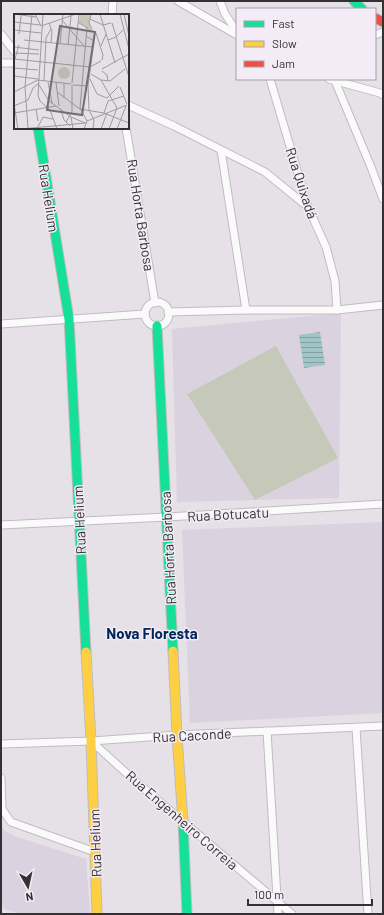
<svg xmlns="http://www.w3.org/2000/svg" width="384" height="915" viewBox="0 0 384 915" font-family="Barlow,sans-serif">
<defs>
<pattern id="water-rules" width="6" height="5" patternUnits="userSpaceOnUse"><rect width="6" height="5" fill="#a1c4c6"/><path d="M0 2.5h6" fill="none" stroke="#84a0a2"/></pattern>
</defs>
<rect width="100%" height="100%" fill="#e5e1e6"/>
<g fill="#dad2de">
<path d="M341,313L339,498L177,502L172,329Z"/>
<path d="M383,522V713L190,723L182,530Z"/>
<path d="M1,826L5,831L17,837L86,859L90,914H20L7,910L1,906Z"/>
</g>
<path fill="#c6c9b9" d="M276,346L338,458L255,500L187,394Z"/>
<path fill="url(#water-rules)" d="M320,332L325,365L304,368L299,335Z"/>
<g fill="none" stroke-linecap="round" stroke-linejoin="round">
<g stroke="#c0bdc1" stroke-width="9">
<g id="street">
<path d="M178,1L237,35"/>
<path d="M220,1L225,14L237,32"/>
<path d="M112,15L113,1"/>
<path d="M1,34L15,52"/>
<path d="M375,35L383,32"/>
<path d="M1,63H15"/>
<path d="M270,79L308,207L326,247L335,281L337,310"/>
<path d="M329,79L380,93L383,95"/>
<path d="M335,81L371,167L383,199"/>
<path d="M128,105L174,126L265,172L308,207"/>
<path d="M126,128L155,303"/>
<path d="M221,150L246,310"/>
<circle cx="157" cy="314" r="12"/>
<path d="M168,312L246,310H337L383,305"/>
<path d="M1,324L145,314"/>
<path d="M1,525L167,517L383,504"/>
<path d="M356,728L368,914"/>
<path d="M267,731L278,914"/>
<path d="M91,741L134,780L292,914"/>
<path d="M1,744L91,741L177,735L383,726"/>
<path d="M1,778L2,809L6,815L11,822L95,852"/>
</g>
</g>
<g stroke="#c0bdc1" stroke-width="11">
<g id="fast">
<path d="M354,1L362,9"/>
<path d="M38,128L69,319L86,652"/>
<path d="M157,326L173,651"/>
<path d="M183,822L187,914"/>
</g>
</g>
<g stroke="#c0bdc1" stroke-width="11">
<g id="slow">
<path d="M173,651L177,735L183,822"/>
<path d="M86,652L91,741L97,914"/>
</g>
</g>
<g stroke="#c0bdc1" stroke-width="11">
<path id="jam" d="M375,18L383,22"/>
</g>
<use href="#street" stroke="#fbfafb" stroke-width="7"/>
<use href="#fast" stroke="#16e098" stroke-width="9"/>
<use href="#slow" stroke="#ffcf43" stroke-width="9"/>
<use href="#jam" stroke="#f24e42" stroke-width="9"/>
</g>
<g text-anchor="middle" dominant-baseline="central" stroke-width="3" stroke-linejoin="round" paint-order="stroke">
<g font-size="14" fill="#343135" stroke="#f3ebf6">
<text transform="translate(302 183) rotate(72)">Rua Quixadá</text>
<text transform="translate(49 198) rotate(81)">Rua Helium</text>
<text transform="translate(141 215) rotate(81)">Rua Horta Barbosa</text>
<text transform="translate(228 514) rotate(-3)">Rua Botucatu</text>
<text transform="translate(79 520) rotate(-93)">Rua Helium</text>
<text transform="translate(168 548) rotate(-93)">Rua Horta Barbosa</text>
<text transform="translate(192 735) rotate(-3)">Rua Caconde</text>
<text transform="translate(182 820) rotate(41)">Rua Engenheiro Correia</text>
<text transform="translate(95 843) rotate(-92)">Rua Helium</text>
</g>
<g font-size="15" font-weight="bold" fill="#032659" stroke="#f3ebf6">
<text x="152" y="633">Nova Floresta</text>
</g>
</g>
<g transform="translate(14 14)">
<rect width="115" height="115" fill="#e5e1e6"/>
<path d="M66,0H77L75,9L77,15L65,9Z" fill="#c6c9b9"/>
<path d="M44 59a6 6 0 1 1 12 0a6 6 0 1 1-12 0Z" fill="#c6c9b9"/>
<path fill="none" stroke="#9e9b9f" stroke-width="1" d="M0,0L22,3M21,0L27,12L62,0M29,0L24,81L26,87L36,96L43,115M77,0L75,9L78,15M86,0L101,49M106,0L115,35M110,0L115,22M76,5L89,11L97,9M48,6L70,32M0,8L26,11M35,9L38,17L37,29M65,9L82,19L89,41L88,46M98,9L115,63M73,13L66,94L73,107M0,16L27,19M5,20L7,2M72,22L80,27L74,72L75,96L80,106L79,115M10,26L79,33M94,26L102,23L109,16M46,30L49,0M54,31L57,2M87,32L92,20M0,33L25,36M0,39L25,40M0,45L76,53M0,48L5,31M76,53L87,47M0,54L24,56M88,55L115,40M88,57L93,61L94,67M77,60L87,66L96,67L111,55M0,62L24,65M76,65L83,80L93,84M87,66L103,94L95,115M30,67L32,24L37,15M34,68L38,89M42,68L45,92M58,69L65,0M50,70V84M25,71L35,87L57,103L71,109M59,71L74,72M106,73L113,90M0,78L24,66L57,70M43,78L66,95L90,99L115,109M93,84L105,72M94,87L110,82M0,90L4,115M0,92L14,86L19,74L25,69M22,95L24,107M47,96L50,106L56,112M0,99L42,92M90,99L94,87M57,103L59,115M52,108L58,98V71M14,114L11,73L18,0M7,115L72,109M23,115L29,103L39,105M70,115L73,107L113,91M87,115L93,99M103,115L112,92"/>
<path fill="#726f73" fill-opacity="0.15" stroke="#726f73" stroke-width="2" d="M46,12L81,18L68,101L33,96Z"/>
<rect width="115" height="115" fill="none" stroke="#343135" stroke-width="2"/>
</g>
<rect width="384" height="915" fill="none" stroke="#343135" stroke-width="4"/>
<rect x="236" y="8" width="140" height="72" fill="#f3ebf6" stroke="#a7a1a9"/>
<rect x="244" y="21" width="20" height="6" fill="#16e098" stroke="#a7a1a9"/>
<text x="272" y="28" font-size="12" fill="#343135">Fast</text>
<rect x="244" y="41" width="20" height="6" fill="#ffcf43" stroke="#a7a1a9"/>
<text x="272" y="48" font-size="12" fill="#343135">Slow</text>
<rect x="244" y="61" width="20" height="6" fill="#f24e42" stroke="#a7a1a9"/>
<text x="272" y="68" font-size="12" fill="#343135">Jam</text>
<g transform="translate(28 887) rotate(171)" stroke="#f3ebf6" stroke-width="3" paint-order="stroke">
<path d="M0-3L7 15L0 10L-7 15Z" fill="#343135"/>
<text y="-6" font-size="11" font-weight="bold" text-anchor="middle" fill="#343135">N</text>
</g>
<path d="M248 899v6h124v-6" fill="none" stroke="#343135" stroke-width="2"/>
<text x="254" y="899" font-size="12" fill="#343135" stroke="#f3ebf6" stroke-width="3" paint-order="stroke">100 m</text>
</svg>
